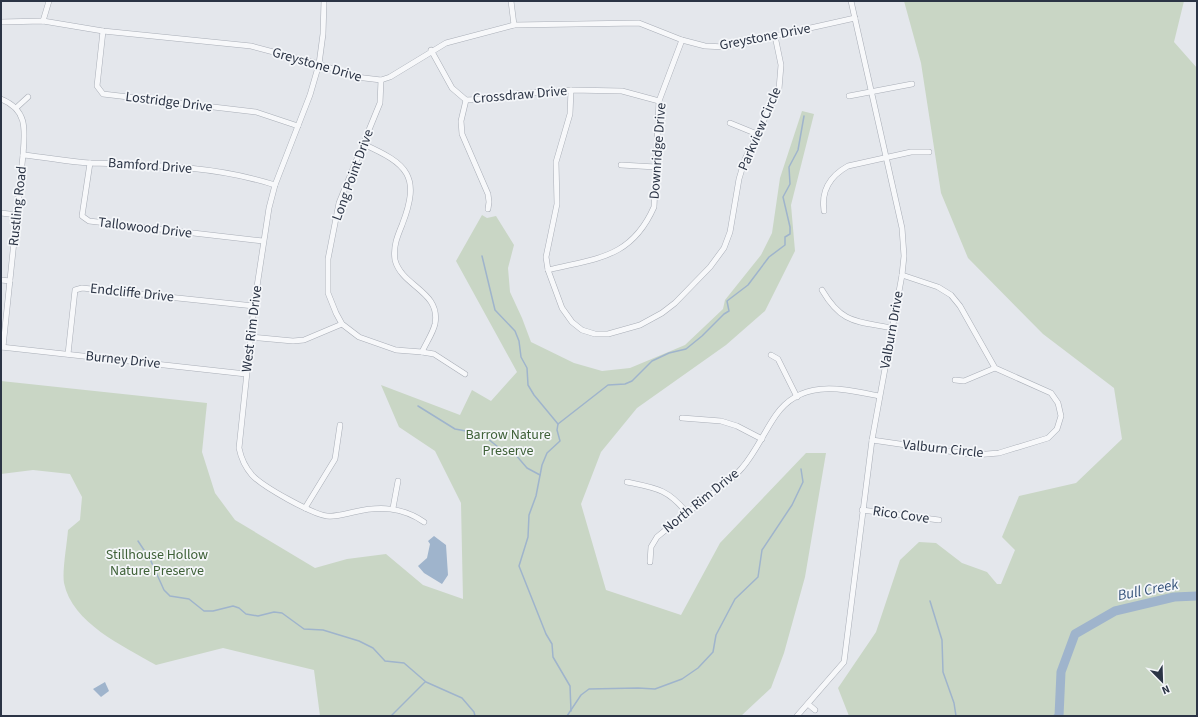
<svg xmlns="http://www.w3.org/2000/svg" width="1198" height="717" viewBox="0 0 1198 717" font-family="'Source Sans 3',sans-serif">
<rect width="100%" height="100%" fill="#e4e7ec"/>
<g fill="#c9d6c5">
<path d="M904,1H1184L1174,42L1197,68V716H849L838,688L876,632L900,560L919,542L936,543L962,563L987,572L997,584H1001L1015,550L1002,537L1019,496L1076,483L1122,439L1114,388L1043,334L968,258L941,193L921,63Z"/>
<path d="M802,111L814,114L791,205L795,251L765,311L726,345L637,408L601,452L581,504L606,590L681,615L720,543L806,453H826L805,577L784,653L771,688L741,716H320L314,670L223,648L156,665C123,646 72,623 64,583C62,571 67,544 68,530L80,520L82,497L70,474L33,470L1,474V381L207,403L202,452L215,493L235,520L315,568L347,559L386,554L423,585L463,599L461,503L435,451L399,427L381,385L460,415L472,390L491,401L517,372L456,261L482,215L487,218L496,216L514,245L508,268L510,292L522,318L531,342L574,363L602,371L630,368L685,345L723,309L725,300L761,255L772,233L780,178Z"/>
</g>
<g fill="#9fb4cc">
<path d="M434,536L446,545L448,575L442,584L424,573L418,566L427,558L430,544L428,541Z"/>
<path d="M105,682L109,691L101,697L93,689Z"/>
</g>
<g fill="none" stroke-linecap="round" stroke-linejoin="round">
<g stroke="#9fb4cc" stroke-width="1.5">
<path d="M482,256L495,310L515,331L519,341L521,357L527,368L528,385L534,395L558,424"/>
<path d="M418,406L455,429L482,434L498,447L515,454L527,468L540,475"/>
<path d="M138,541L150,559L164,590L170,596L189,599L204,611H213L233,606L239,608L246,614L258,616L274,612L282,613L304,629L323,630L359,641L373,648L385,661L404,663L426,682L462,698L474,712L475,716"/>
<path d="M930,601L942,640L943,672L954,703L956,716"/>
<path d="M571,711L570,686L553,657L552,644L546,634L519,566L528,537L529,515L536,496L542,465L547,453L560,441L557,430L558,424L608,385L625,384L632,381L652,361L669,353L686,349L702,336L724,314L729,311L727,301L748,285L769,257L785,245V237L790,234V227L783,197L790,184L789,167L798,150L804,116"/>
<path d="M391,716L425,682"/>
<path d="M567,716L581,695L589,689L638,688L655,689L682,679L698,668L713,652L716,635L735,599L758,577L762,550L792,505L803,482L801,469"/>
<path d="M1053,716L1059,713"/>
</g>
<path stroke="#9fb4cc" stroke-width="9" d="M1059,716L1061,672L1075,634L1115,611L1174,597L1197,596"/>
<g stroke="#a9aeb7" stroke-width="6">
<g id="minor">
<path d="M324,1L323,34L319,64L310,95L275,185L269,208L254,306L239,448C241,458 245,467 252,475C263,487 312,514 327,516C336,517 345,514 354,512C380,506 402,507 424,522"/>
<path d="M511,1L514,25"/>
<path d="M43,21L49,1"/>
<path d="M1,22L43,21L103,31L251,46L319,64L356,77L381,80L390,77L446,43L514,25L639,23L682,40L705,46L725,47L855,18"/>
<path d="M103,31L97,86L103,94L256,112L298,126"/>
<path d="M431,50L452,88L466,100L487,99L515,94L571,90L622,91L659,101"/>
<path d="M381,80L380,103L339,203L328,259V293L336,313L342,324L359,337L396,350L422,352L434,354L465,374"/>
<path d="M571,90L570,114L556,162L557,204L546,257L548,270L562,308L572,322L582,330L595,334H608L640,325L662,313L675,303L710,267L724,248L730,232L739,179L745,159L779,89L781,65L775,36"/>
<path d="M849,96L912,84"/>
<path d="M1,99C28,110 25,130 23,155L3,347"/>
<path d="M466,100L461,121L462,134L488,194L489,202L488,209"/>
<path d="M16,108L28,97"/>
<path d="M730,123L757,134"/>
<path d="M363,144C408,164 421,176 402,225C397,237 393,247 395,260C402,287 441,291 435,324C433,333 426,343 422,352"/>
<path d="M23,155C46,157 68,162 90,163C153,165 216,166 275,185"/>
<path d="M90,163L82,216L89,221L263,241"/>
<path d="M621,165L656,167"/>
<path d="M824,211C821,191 830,176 848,166L911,152H929"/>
<path d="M1,213L17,215"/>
<path d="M548,270C596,258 631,259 654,207L659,101L682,40"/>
<path d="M1,280L10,281"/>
<path d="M822,290C842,324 856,321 892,328"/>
<path d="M250,337L293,341L304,340L342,324"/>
<path d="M1,347L246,374"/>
<path d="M68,354L75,290L82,288L254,306"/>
<path d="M771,355L778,359L797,397"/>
<path d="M955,380L964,381L995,368"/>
<path d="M682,418L721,421L737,426L762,439"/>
<path d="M872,440L975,455L999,453L1048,438L1057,429L1061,416L1058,403L1051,393L995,368L960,306L951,295L938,287L902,275"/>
<path d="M627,482C656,488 668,489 687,513"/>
<path d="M305,508L335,459L340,425"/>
<path d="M393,508L398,481"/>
<path d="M862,510L939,520"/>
<path d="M650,562L651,547L657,537C674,523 692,509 709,496C720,487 733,479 742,468C756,452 764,432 776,415C802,378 843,389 879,396"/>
<path d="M808,704L815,710"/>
<path d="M797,716L844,662L872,440L902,275L904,256L902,228L851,1"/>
</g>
</g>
<use href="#minor" stroke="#f7f8fa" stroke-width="5"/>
</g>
<g text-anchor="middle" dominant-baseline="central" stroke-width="3.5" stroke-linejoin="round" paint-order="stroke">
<g font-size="14" fill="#2b3445" stroke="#f4f6f9">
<text transform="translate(765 37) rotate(-11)">Greystone Drive</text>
<text transform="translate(317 65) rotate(16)">Greystone Drive</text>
<text transform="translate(520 95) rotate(-5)">Crossdraw Drive</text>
<text transform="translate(169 102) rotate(7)">Lostridge Drive</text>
<text transform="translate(760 129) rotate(-67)">Parkview Circle</text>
<text transform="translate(658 151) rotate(-86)">Downridge Drive</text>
<text transform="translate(150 166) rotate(4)">Bamford Drive</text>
<text transform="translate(353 175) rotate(-70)">Long Point Drive</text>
<text transform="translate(18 206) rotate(-84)">Rustling Road</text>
<text transform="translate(145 228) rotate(7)">Tallowood Drive</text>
<text transform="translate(132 293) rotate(6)">Endcliffe Drive</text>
<text transform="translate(252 329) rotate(-83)">West Rim Drive</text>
<text transform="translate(892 330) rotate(-80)">Valburn Drive</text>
<text transform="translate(123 360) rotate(6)">Burney Drive</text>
<text transform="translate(943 449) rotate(6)">Valburn Circle</text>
<text transform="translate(701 501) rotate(-39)">North Rim Drive</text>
<text transform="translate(901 515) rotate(8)">Rico Cove</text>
</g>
<g font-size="14" fill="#3f6138" stroke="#f4f6f9">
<text x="508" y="435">Barrow Nature<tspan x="508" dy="16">Preserve</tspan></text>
<text x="157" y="555">Stillhouse Hollow<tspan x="157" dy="16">Nature Preserve</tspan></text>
</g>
<g font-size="15" font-style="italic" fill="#34527a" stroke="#f4f6f9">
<text transform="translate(1148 590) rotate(-11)">Bull Creek</text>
</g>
</g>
<rect width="1198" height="717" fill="none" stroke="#2b3445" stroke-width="4"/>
<g transform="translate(1162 681) rotate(157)" stroke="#f4f6f9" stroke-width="3" paint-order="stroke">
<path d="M0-3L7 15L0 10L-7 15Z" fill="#2b3445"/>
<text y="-6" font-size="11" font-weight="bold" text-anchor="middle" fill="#2b3445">N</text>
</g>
</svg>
